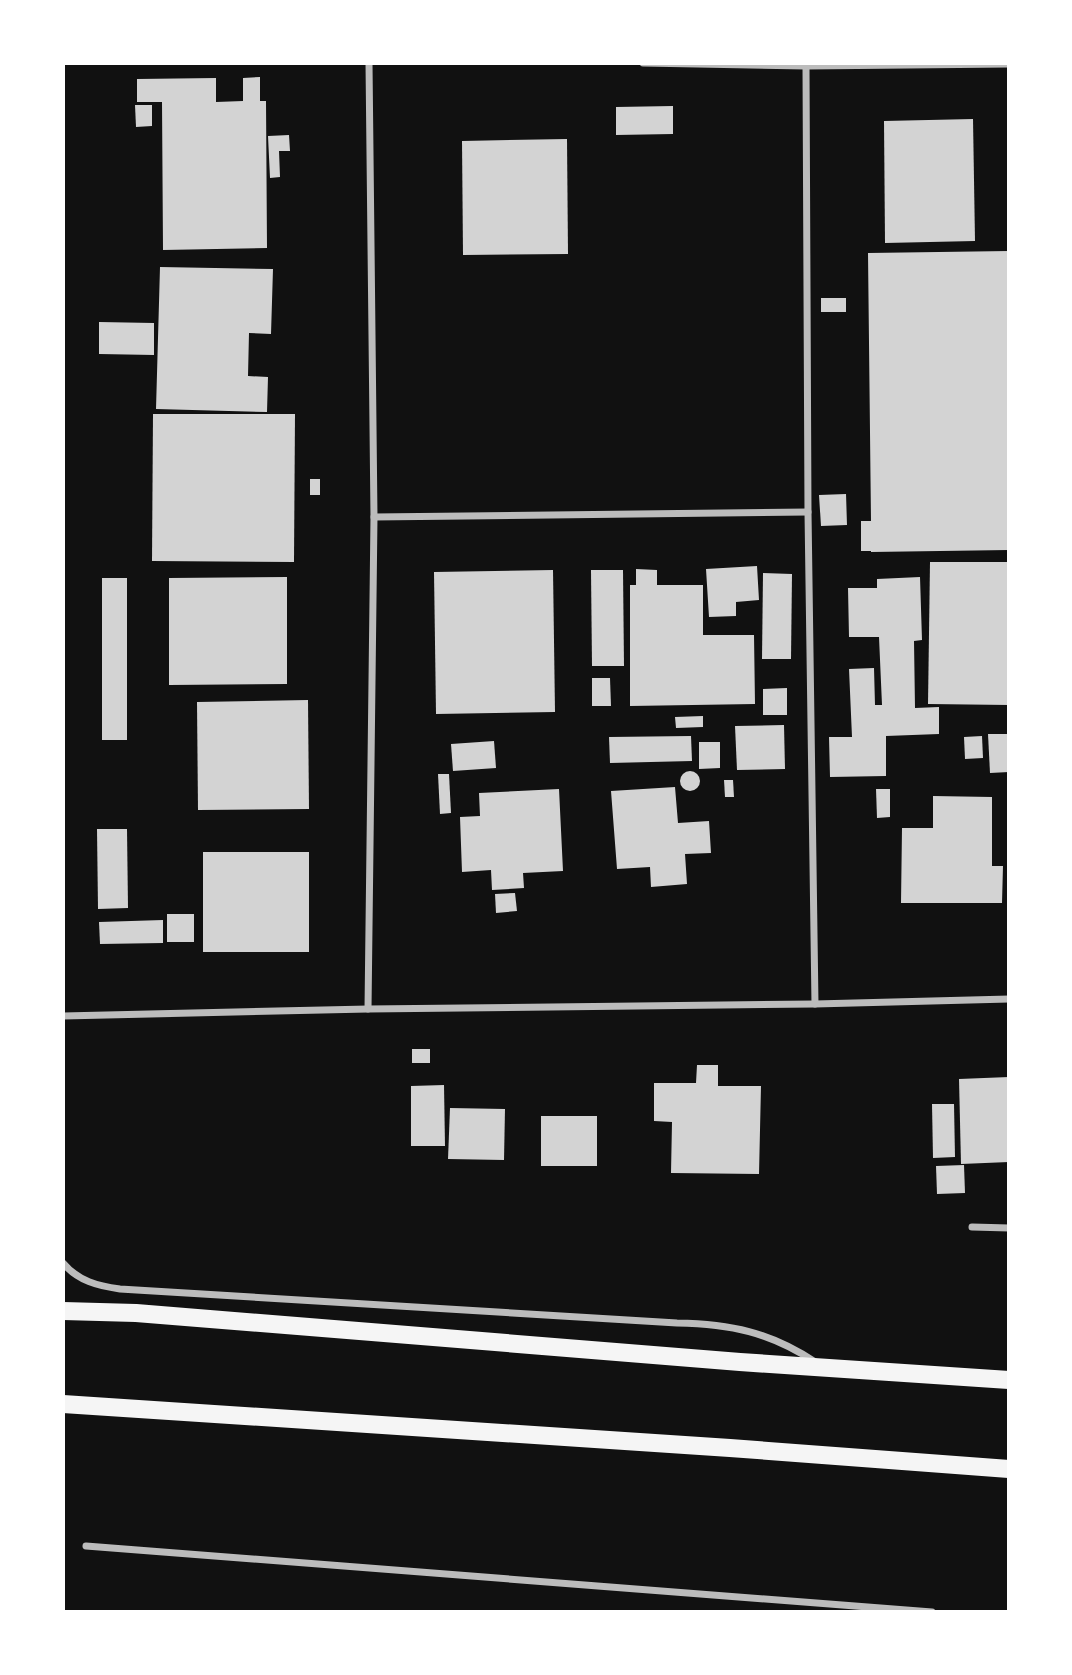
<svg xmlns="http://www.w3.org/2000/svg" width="1072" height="1675" viewBox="0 0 1072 1675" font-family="'Exo 2',sans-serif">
<rect width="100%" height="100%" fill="#111"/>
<g fill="#d3d3d3">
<path d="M260,77V101H266L267,248L163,250L162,102H137V79L216,78V102L243,101V78Z"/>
<path d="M135,105H152V126L136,127Z"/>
<path d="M673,106V134L616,135V107Z"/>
<path d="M973,119L975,241L885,243L884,121Z"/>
<path d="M289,135L290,151H279L280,177L270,178L268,136Z"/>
<path d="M567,139L568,254L463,255L462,141Z"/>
<path d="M1009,251V550L871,552V551H861V521H871L868,253Z"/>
<path d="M160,267L273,269L271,334L249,333L248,376L268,377L267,412L156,409Z"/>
<rect x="821" y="298" width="25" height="14"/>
<path d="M99,322L154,323V355L99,354Z"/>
<path d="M153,414H295L294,562L152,561Z"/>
<rect x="310" y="479" width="10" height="16"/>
<path d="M846,494L847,525L821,526L819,495Z"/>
<path d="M930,562H1009V705L928,704Z"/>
<path d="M757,566L759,600L736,602V616L709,617L706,569Z"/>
<path d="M636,569L657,570V585H703V635H754L755,704L630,706V585H636Z"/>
<path d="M553,570L555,712L436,714L434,572Z"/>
<path d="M591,570H623L624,666H592Z"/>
<path d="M763,573L792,574L791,659H762Z"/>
<path d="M287,577V684L169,685V578Z"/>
<path d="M920,577L922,640L914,641L915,708L939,707V734L886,736V776L830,777L829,737H852L849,669L874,668L875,705H882L879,637H849L848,588H877V579Z"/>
<rect x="102" y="578" width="25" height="162"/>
<path d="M592,678H610L611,706H592Z"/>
<path d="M787,688V715H763V689Z"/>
<path d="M308,700L309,809L198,810L197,702Z"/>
<path d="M703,716V727L676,728L675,717Z"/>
<path d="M784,725L785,769L737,770L735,726Z"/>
<path d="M988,734H1009V772L990,773Z"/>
<path d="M691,736L692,761L610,763L609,737Z"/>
<path d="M982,736L983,758L965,759L964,737Z"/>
<path d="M494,741L496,768L453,771L451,744Z"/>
<path d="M699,742H720V768L699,769Z"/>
<circle cx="690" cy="781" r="10"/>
<path d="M438,774H449L451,813L440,814Z"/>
<path d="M724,780H733L734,797H725Z"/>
<path d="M675,787L678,823L709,821L711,853L685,854L687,884L651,887L650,867L617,869L611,791Z"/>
<path d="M559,789L563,871L523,873L524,888L492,890L491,870L462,872L460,817L480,816L479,793Z"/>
<path d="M876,789H890V817L877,818Z"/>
<path d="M933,796L992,797V866H1003L1002,903H901L902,828H933Z"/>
<path d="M97,829H127L128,908L98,909Z"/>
<rect x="203" y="852" width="106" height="100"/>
<path d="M515,893L517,911L496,913L495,894Z"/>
<rect x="167" y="914" width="27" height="28"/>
<path d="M163,920V943L100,944L99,922Z"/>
<rect x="412" y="1049" width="18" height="14"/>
<path d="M697,1065H718V1086H761L759,1174L671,1173L672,1122L654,1121V1083H696Z"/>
<path d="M1009,1077V1162L961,1164L959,1079Z"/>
<path d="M444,1085L445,1146H411V1086Z"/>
<path d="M932,1104H954L955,1157L933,1158Z"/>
<path d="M450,1108L505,1109L504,1160L448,1159Z"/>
<rect x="541" y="1116" width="56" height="50"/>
<path d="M964,1165L965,1193L937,1194L936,1166Z"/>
</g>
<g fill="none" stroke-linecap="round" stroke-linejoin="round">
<g stroke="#bcbcbc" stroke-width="7">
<path d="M643,63L806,66L1009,64"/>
<path d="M806,66L808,512L815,1004"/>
<path d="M374,517L808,512"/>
<path d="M368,1009L374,517L369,63"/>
<path d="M63,1016L368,1009L815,1004L1009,999"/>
<path d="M972,1227L1009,1228"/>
<path d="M63,1263C78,1281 98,1286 120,1289L677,1323C730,1324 770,1332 815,1362"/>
<path d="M86,1546L932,1612"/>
</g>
<g stroke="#f5f5f5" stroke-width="18">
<path d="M63,1311L136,1313L740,1362L1009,1380"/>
<path d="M63,1404L730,1448L1009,1469"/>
</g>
</g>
<rect width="1072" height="1675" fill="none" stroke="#ffffff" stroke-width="130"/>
</svg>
